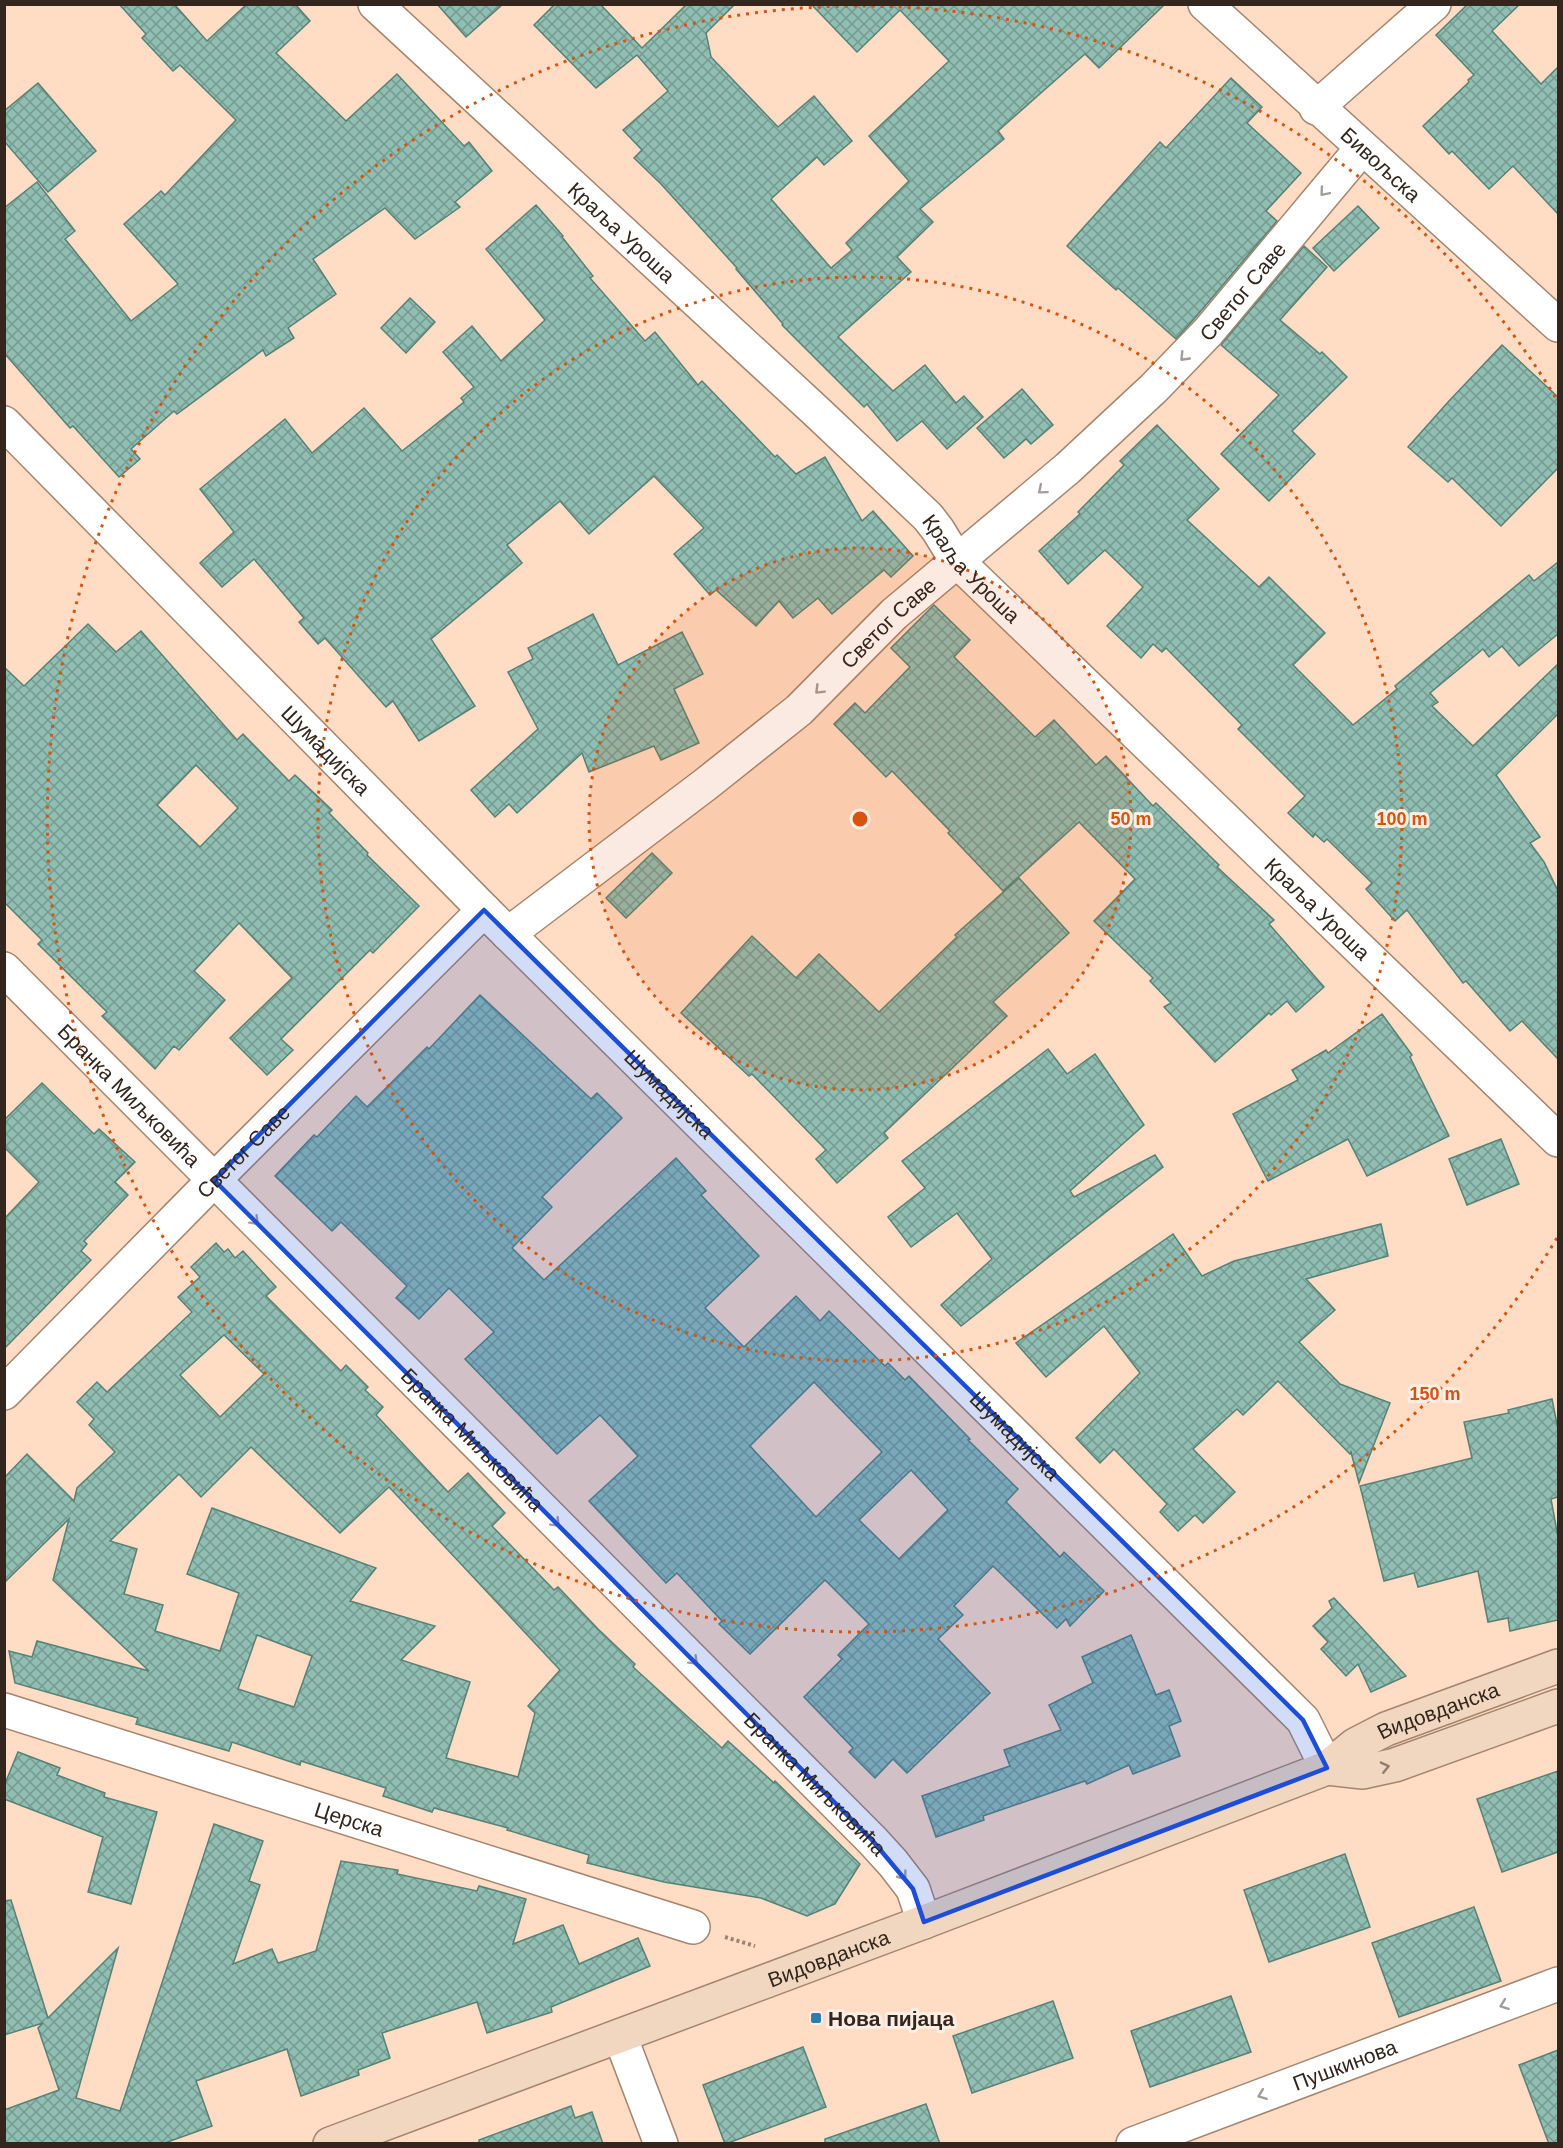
<svg xmlns="http://www.w3.org/2000/svg" width="1563" height="2148" viewBox="0 0 1563 2148" font-family="Helvetica,sans-serif">
<defs>
<pattern id="building-cross-hatch" width="8" height="8" patternUnits="userSpaceOnUse" patternTransform="scale(1.5)"><rect width="8" height="8" fill="#90beb2"/><path d="M0 0l8 8M0 8l8-8" fill="none" stroke="#769a90"/></pattern>
</defs>
<rect width="100%" height="100%" fill="#ffdcc3"/>
<g fill="url(#building-cross-hatch)" stroke="#558177" stroke-width="1.5" fill-rule="evenodd">
<path d="M119,4H174L207,41L247,4H295L310,21L276,53L346,121L397,74L464,146L469,142L492,171L455,202L460,207L415,239L385,208L313,259L336,294L288,328L294,338L266,356L263,350L177,414L174,411L131,449L140,459L119,477L73,426L70,428L4,353V208L37,182L75,231L65,239L131,321L178,284L124,224L161,191L165,195L236,120L180,65L173,71L142,38L146,34Z"/>
<path d="M437,4H503L466,37Z"/>
<path d="M555,4H600L642,48L687,4H735L706,33L711,57L778,127L814,96L852,141L824,165L817,157L771,199L831,268L852,250L846,243L909,181L869,136L949,61L900,10L857,52L811,4H1165L1099,68L1085,54L998,131L1004,139L920,209L933,222L897,257L911,272L838,337L893,391L925,365L956,403L964,396L983,417L947,449L922,421L897,441L867,404L864,407L782,325L783,324L736,269L737,268L661,184L634,158L642,150L623,130L668,91L637,55L596,88L534,25Z"/>
<path d="M1468,4H1520L1492,31L1541,84L1558,67V214L1513,166L1489,189L1452,151L1449,154L1423,126L1469,82L1468,80L1474,75L1436,35Z"/>
<path d="M1231,78L1262,107L1247,123L1301,173L1266,211L1277,221L1194,319L1176,339L1118,288L1116,290L1067,246L1160,142L1166,148Z"/>
<path d="M38,83L96,151L48,192L4,141V111Z"/>
<path d="M536,205L563,236L562,237L593,276L590,278L645,341L655,332L698,385L702,381L775,457L777,455L796,474L825,457L862,521L873,511L913,556L891,577L884,570L832,614L818,598L793,618L779,601L756,626L716,590L710,595L674,554L704,528L654,476L589,534L560,501L507,545L522,563L431,639L475,706L419,741L393,701L386,707L325,638L318,644L299,622L304,618L254,559L222,587L200,563L234,532L200,489L285,419L312,453L364,408L402,451L464,402L461,398L474,387L443,352L472,326L501,361L545,320L486,249Z"/>
<path d="M1358,206L1379,228L1334,271L1313,248Z"/>
<path d="M1304,246L1327,267L1280,320L1320,354L1322,352L1347,377L1292,431L1315,454L1269,501L1221,454L1279,395L1221,345Z"/>
<path d="M410,298L435,322L406,353L381,328Z"/>
<path d="M1502,345L1558,397V468L1501,526L1452,478L1448,482L1408,447L1449,401Z"/>
<path d="M1022,389L1053,425L1031,444L1026,439L1004,458L977,428Z"/>
<path d="M1157,425L1219,489L1187,520L1259,587L1269,577L1325,633L1293,665L1353,725L1397,689L1395,686L1529,575L1534,581L1558,562V634L1519,666L1502,646L1489,657L1483,649L1430,693L1438,702L1432,706L1473,746L1558,664V714L1496,775L1540,837L1530,843L1544,862L1558,891V1059L1522,1021L1510,1031L1466,981L1463,983L1407,910L1395,921L1366,889L1372,883L1327,839L1324,842L1315,834L1313,837L1288,813L1305,796L1238,729L1242,725L1166,648L1162,652L1153,644L1141,658L1107,626L1143,587L1105,550L1068,584L1039,551L1080,514L1078,512L1124,465L1120,461Z"/>
<path d="M934,605L970,640L954,657L1035,737L1054,720L1096,765L1106,756L1153,806L1156,803L1219,865L1217,867L1274,920L1269,924L1324,987L1296,1012L1287,1001L1271,1015L1269,1013L1215,1062L1164,1007L1171,1003L1150,981L1153,978L1094,921L1135,879L1079,822L1003,891L948,833L950,831L892,771L886,777L834,724L855,703L865,713L910,667L891,648Z"/>
<path d="M593,614L618,665L682,632L703,674L674,689L699,743L661,760L654,746L589,772L582,753L517,813L509,804L495,817L471,790L538,729L508,672L533,659L528,648Z"/>
<path d="M88,624L116,652L141,631L237,740L243,734L289,781L295,775L332,810L329,813L368,853L367,855L419,906L373,953L370,950L281,1039L293,1050L267,1075L230,1038L292,978L239,923L194,971L225,1000L179,1050L174,1046L155,1069L102,1016L107,1012L38,944L42,940L4,902V667L24,686ZM196,765L238,808L200,847L157,805Z"/>
<path d="M652,853L672,873L626,918L606,898Z"/>
<path d="M1019,878L1069,933L993,1002L1007,1016L884,1133L888,1138L837,1183L816,1159L826,1150L752,1074L749,1076L681,1013L752,936L796,978L819,954L879,1012L957,937L955,935Z"/>
<path d="M480,995L591,1099L597,1093L622,1118L542,1197L552,1207L512,1248L544,1280L676,1158L706,1191L701,1195L759,1256L705,1308L744,1347L796,1296L820,1321L829,1311L885,1366L888,1363L905,1380L909,1376L939,1407L970,1439L968,1440L1018,1489L1006,1502L1060,1557L1064,1552L1104,1591L1070,1626L1066,1619L1057,1628L993,1566L954,1606L963,1615L938,1639L990,1693L907,1773L893,1759L875,1778L849,1752L853,1748L804,1697L842,1659L838,1655L869,1624L825,1580L750,1654L719,1624L722,1621L677,1573L666,1583L589,1501L638,1456L600,1415L557,1454L465,1359L494,1332L449,1288L419,1319L396,1298L407,1286L341,1222L332,1231L275,1176L314,1135L317,1137L356,1096L367,1107L427,1047L429,1049ZM814,1382L882,1452L816,1517L750,1446ZM911,1470L948,1510L899,1559L859,1520Z"/>
<path d="M1382,1014L1412,1055L1410,1057L1449,1136L1367,1176L1348,1139L1268,1181L1233,1114L1298,1080L1292,1070L1326,1050L1328,1053Z"/>
<path d="M1048,1049L1067,1074L1095,1054L1144,1125L1070,1191L1074,1197L1155,1155L1163,1167L961,1326L941,1305L992,1259L957,1213L911,1247L888,1217L925,1188L902,1161Z"/>
<path d="M42,1083L94,1134L99,1129L135,1162L115,1182L128,1195L84,1241L87,1244L81,1251L91,1260L4,1349V1219L39,1182L4,1147V1120Z"/>
<path d="M1501,1139L1519,1184L1467,1205L1449,1159Z"/>
<path d="M1381,1224L1388,1256L1306,1279L1335,1310L1299,1342L1340,1384L1390,1403L1359,1483L1351,1452L1350,1454L1278,1381L1243,1415L1237,1409L1193,1449L1235,1492L1203,1523L1195,1515L1178,1531L1160,1512L1167,1504L1114,1449L1100,1463L1076,1438L1140,1373L1104,1326L1046,1377L1016,1343L1173,1234L1202,1276L1234,1261Z"/>
<path d="M216,1243L224,1252L228,1249L235,1258L243,1251L276,1287L266,1296L341,1371L346,1365L368,1387L365,1390L383,1407L376,1415L448,1492L468,1473L505,1513L492,1526L554,1590L558,1587L598,1629L635,1664L633,1667L722,1748L728,1741L774,1783L775,1781L860,1864L835,1904L807,1916L761,1898L664,1882L587,1863L589,1855L507,1830L508,1828L434,1808L432,1812L383,1796L386,1788L301,1761L300,1765L232,1742L229,1751L136,1724L138,1718L15,1683L9,1651L32,1657L37,1641L149,1671L53,1580L69,1519L4,1583V1478L27,1454L74,1501L77,1488L115,1452L89,1425L94,1419L77,1402L97,1382L107,1392L192,1312L178,1297L200,1277L191,1267ZM224,1335L264,1374L220,1417L180,1375ZM251,1447L340,1533L389,1487L560,1670L528,1706L535,1713L518,1777L446,1758L470,1682L401,1660L435,1626L350,1601L376,1568L212,1508L187,1574L239,1593L220,1651L155,1631L163,1605L124,1594L137,1549L110,1541L179,1474L201,1497ZM257,1635L312,1656L294,1707L238,1689Z"/>
<path d="M1552,1399L1558,1429V1497L1551,1499L1558,1537V1620L1510,1631L1508,1618L1488,1622L1478,1571L1418,1587L1414,1573L1384,1581L1360,1486L1472,1458L1464,1422L1509,1413L1508,1410Z"/>
<path d="M1334,1598L1362,1628L1406,1676L1371,1692L1358,1664L1346,1676L1321,1649L1328,1642L1313,1626L1332,1608L1329,1601Z"/>
<path d="M1131,1635L1156,1695L1169,1690L1181,1721L1169,1726L1180,1756L1133,1774L1129,1765L1087,1784L1085,1781L983,1816L984,1820L936,1837L922,1796L1010,1766L1004,1750L1061,1730L1049,1705L1093,1683L1082,1657Z"/>
<path d="M18,1752L60,1768L57,1775L105,1793L104,1797L157,1812L131,1904L88,1892L103,1837L4,1799V1786Z"/>
<path d="M1558,1771V1852L1502,1872L1477,1799Z"/>
<path d="M214,1824L263,1841L249,1881L260,1885L233,1964L272,1949L278,1963L316,1951L341,1861L398,1870L397,1874L477,1891L479,1886L526,1899L513,1944L563,1925L579,1964L638,1938L650,1966L551,2007L552,2012L487,2033L477,2002L382,2033L390,2058L358,2070L359,2075L301,2096L287,2049L196,2081L212,2126L162,2144H4V2110L59,2090L38,2028L43,2023L4,2035V1901L11,1900L48,2018L118,1948L76,2098L120,2111Z"/>
<path d="M1345,1854L1370,1927L1269,1962L1244,1890Z"/>
<path d="M1474,1907L1501,1981L1399,2017L1372,1943Z"/>
<path d="M1231,1996L1251,2052L1150,2087L1131,2031Z"/>
<path d="M1053,2001L1073,2058L972,2093L953,2036Z"/>
<path d="M803,2047L826,2107L725,2144L703,2085Z"/>
<path d="M1558,2050V2144H1549L1519,2065Z"/>
<path d="M926,2104L940,2144H825V2139Z"/>
<path d="M571,2106L575,2118L592,2112L603,2144H479V2140Z"/>
</g>
<g fill="none" stroke-linecap="round" stroke-linejoin="round">
<g stroke="#a5856e" stroke-width="36">
<g id="minor">
<path id="s1" d="M375,4L818,413L928,517L938,530L957,561L1558,1140"/>
<path id="s2" d="M1205,4L1558,325"/>
<path d="M1316,108L1434,4"/>
<path id="s3" d="M508,934L706,784L799,710L894,614L1068,468L1154,388L1208,332L1362,148"/>
<path id="s4" d="M4,969L872,1840L893,1863L913,1889L924,1922"/>
<path id="s5" d="M4,1393L214,1180L484,910"/>
<path id="s6" d="M4,1710L693,1927"/>
<path d="M620,2036L661,2144"/>
<path id="s7" d="M1133,2144L1558,1984"/>
</g>
</g>
<g stroke="#a5856e" stroke-width="36">
<g id="tertiary">
<path id="s8" d="M4,423L484,910L1303,1720L1327,1768"/>
</g>
</g>
<g stroke="#a5856e" stroke-width="36">
<g id="secondary">
<path d="M1327,1768L1363,1772L1395,1765L1558,1706"/>
<path id="s9" d="M330,2144L924,1922L1327,1768L1355,1745L1386,1729L1558,1666"/>
</g>
</g>
<path stroke="#9c8372" stroke-width="4" stroke-dasharray="3 3" stroke-linecap="butt" d="M725,1937L755,1946"/>
<use href="#minor" stroke="#fff" stroke-width="33"/>
<use href="#tertiary" stroke="#fff" stroke-width="33"/>
<use href="#secondary" stroke="#f1d7c0" stroke-width="33"/>
</g>
<defs><path id="oneway-chevron" d="M-2-3.5L2.5 0L-2 3.5" fill="none" stroke-width="1.6" stroke-linecap="round" stroke-linejoin="round" transform="scale(1.5)"/></defs>
<g stroke="#a39d99">
<use href="#oneway-chevron" transform="translate(1324 192) rotate(130)"/>
<use href="#oneway-chevron" transform="translate(1184 357) rotate(134)"/>
<use href="#oneway-chevron" transform="translate(1042 490) rotate(140)"/>
<use href="#oneway-chevron" transform="translate(819 690) rotate(135)"/>
<use href="#oneway-chevron" transform="translate(255 1221) rotate(45)"/>
<use href="#oneway-chevron" transform="translate(556 1523) rotate(45)"/>
<use href="#oneway-chevron" transform="translate(694 1661) rotate(45)"/>
<use href="#oneway-chevron" transform="translate(903 1876) rotate(53)"/>
<use href="#oneway-chevron" transform="translate(1504 2005) rotate(159)"/>
<use href="#oneway-chevron" transform="translate(1262 2095) rotate(159)"/>
</g>
<use stroke="#927e6e" href="#oneway-chevron" transform="translate(1385 1767) rotate(-13)"/>
<path fill="#1d4ed8" fill-opacity="0.2" stroke="#1d4ed8" stroke-width="4.5" stroke-linejoin="round" d="M484,910L1303,1720L1327,1768L924,1922L913,1889L872,1840L214,1180Z"/>
<circle cx="860" cy="819" r="271" fill="#d6540e" fill-opacity=".12"/>
<g fill="none" stroke="#d6540e" stroke-width="3" stroke-dasharray="3 6">
<circle cx="860" cy="819" r="271"/>
<circle cx="860" cy="819" r="542"/>
<path d="M1557 1238A813 813 0 1 1 1557 400"/>
</g>
<rect fill="#297fae" stroke="#fceee4" stroke-width="2" x="810" y="2012" width="12" height="12" rx="3"/>
<g text-anchor="middle" dominant-baseline="central" stroke-width="6" stroke-linejoin="round" paint-order="stroke">
<g font-size="21" fill="#33261d" stroke="#fceee4">
<text stroke="none"><textPath href="#s2" startOffset="238">Бивољска</textPath></text>
<text stroke="none"><textPath href="#s1" startOffset="336">Краља Уроша</textPath></text>
<text stroke="none"><textPath href="#s3" startOffset="978">Светог Саве</textPath></text>
<text stroke="none"><textPath href="#s1" startOffset="822">Краља Уроша</textPath></text>
<text stroke="none"><textPath href="#s3" startOffset="492">Светог Саве</textPath></text>
<text stroke="none"><textPath href="#s8" startOffset="459">Шумадијска</textPath></text>
<text stroke="none"><textPath href="#s1" startOffset="1308">Краља Уроша</textPath></text>
<text stroke="none"><textPath href="#s8" startOffset="945">Шумадијска</textPath></text>
<text stroke="none"><textPath href="#s4" startOffset="178">Бранка Миљковића</textPath></text>
<text stroke="none"><textPath href="#s5" startOffset="340">Светог Саве</textPath></text>
<text stroke="none"><textPath href="#s8" startOffset="1431">Шумадијска</textPath></text>
<text stroke="none"><textPath href="#s4" startOffset="664">Бранка Миљковића</textPath></text>
<text stroke="none"><textPath href="#s9" startOffset="1192">Видовданска</textPath></text>
<text stroke="none"><textPath href="#s4" startOffset="1150">Бранка Миљковића</textPath></text>
<text stroke="none"><textPath href="#s6" startOffset="362">Церска</textPath></text>
<text stroke="none"><textPath href="#s9" startOffset="532">Видовданска</textPath></text>
<text stroke="none"><textPath href="#s7" startOffset="226">Пушкинова</textPath></text>
</g>
<g font-size="21" font-weight="bold" fill="#33261d" stroke="#fceee4" text-anchor="start">
<text x="828" y="2018">Нова пијаца</text>
</g>
</g>
<circle cx="860" cy="819" r="9" fill="#d6540e" stroke="#fceee4" stroke-width="3"/>
<g font-size="18" text-anchor="middle" font-weight="bold" fill="#d6540e" stroke="#fceee4" stroke-width="6" stroke-linejoin="round" paint-order="stroke">
<text x="1131" y="825">50 m</text>
<text x="1402" y="825">100 m</text>
<text x="1435" y="1400">150 m</text>
</g>
<rect width="1563" height="2148" fill="none" stroke="#33261d" stroke-width="12"/>
</svg>
